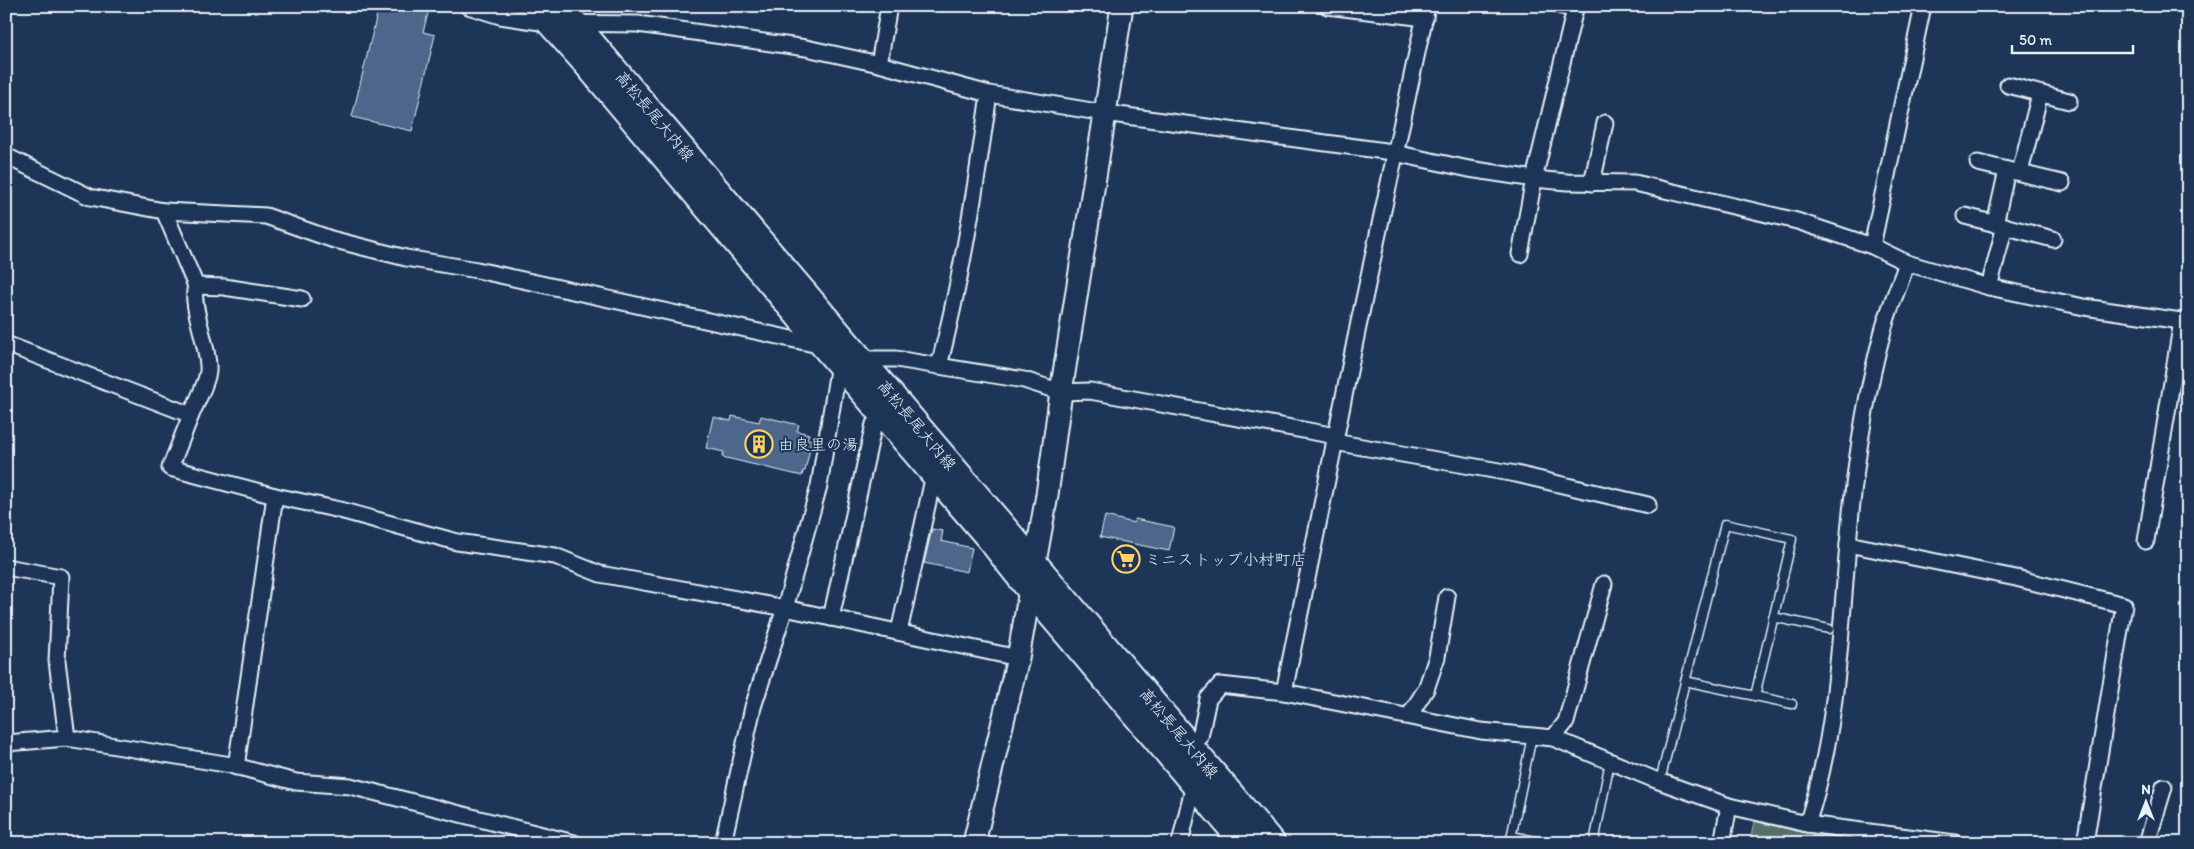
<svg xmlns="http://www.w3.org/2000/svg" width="2194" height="849" viewBox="0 0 2194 849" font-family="Itim,'Klee One',sans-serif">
<rect width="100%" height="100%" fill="#1d3557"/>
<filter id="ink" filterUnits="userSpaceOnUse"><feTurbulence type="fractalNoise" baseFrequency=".02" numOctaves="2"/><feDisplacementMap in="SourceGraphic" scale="10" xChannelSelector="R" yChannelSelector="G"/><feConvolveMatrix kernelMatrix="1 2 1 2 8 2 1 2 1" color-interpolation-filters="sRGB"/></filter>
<g filter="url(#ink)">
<path fill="#536f6d" stroke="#9eb0b2" d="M1754,821L1797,831L1880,843H1750Z"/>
<g fill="#4d668c" stroke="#e8f1f8">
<path d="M379,6H430L423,32L435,35L412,131L352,117Z"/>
<path d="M732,416L759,422L761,416L799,425L797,431L809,434L807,439L812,440L805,471H803L802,476L722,457L724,452L706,448L713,417L731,421Z"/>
<path d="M1105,516L1134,523L1135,519L1174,527L1169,551L1100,537Z"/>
<path d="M932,529L943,531L941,541L972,548L967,572L924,563Z"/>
</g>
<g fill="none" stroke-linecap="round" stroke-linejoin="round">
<g stroke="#e8f1f8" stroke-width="11">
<g id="lane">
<path d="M1773,617L1829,629"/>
<path d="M1685,681L1792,704"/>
<path d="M1660,781L1725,524L1792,539L1755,696"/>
<path d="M1512,836L1545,843"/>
<path d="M1510,843L1532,736"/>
<path d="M1594,843L1610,761"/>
</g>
</g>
<g stroke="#e8f1f8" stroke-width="19">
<g id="street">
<path d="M468,6L500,16L547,23L638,24L806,48L879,64L989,94L1104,113L1385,151L1469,169L1534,179L1567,182L1635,183L1797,221L1872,246L1907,263L1989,287L2084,307L2188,322"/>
<path d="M1327,6L1425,18"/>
<path d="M879,64L889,6"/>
<path d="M2008,85L2069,101"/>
<path d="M6,156L90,197L164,211L196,286C189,303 210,349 208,371C207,383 196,403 191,415"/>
<path d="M1978,163L2062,183"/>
<path d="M2020,172L2040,94"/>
<path d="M1592,183L1605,123"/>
<path d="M164,211L266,216L331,239L406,258L477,270L823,346"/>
<path d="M1965,216L2053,239"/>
<path d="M1995,224L2007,170"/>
<path d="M1872,246L1923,6"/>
<path d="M1520,254L1534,179L1575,9L1561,6"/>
<path d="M196,286L224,287L302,299"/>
<path d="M1989,287L2005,226"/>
<path d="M6,344L191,415L170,468L275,496L340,510L457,542L555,556L600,574L785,608L1018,658"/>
<path d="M862,359H896L1024,380L1061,392L1090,391L1336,436"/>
<path d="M939,366C962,277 976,186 989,94"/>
<path d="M1334,442L1516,474L1648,505"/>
<path d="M2146,541L2182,321"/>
<path d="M1848,544L2016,578L2124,605L2085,843"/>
<path d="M6,567L61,577L57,661L67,738"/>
<path d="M831,618L874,424"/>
<path d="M899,632L934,475"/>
<path d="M1284,692L1358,327L1427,6"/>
<path d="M1409,716L1426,689L1437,657L1447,597"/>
<path d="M1553,738L1566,722L1604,584"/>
<path d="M6,743L67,738L231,765L296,782L350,786L574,843"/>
<path d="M1185,752L1200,737L1208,699L1220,685L1284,692L1481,731L1553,738L1653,779L1729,806L1807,824L1955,843"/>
<path d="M236,767L275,496"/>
<path d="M1807,824C1837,734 1840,638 1848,544C1854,473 1864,400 1883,331C1889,308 1899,286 1907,263"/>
<path d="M723,843L753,707L785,608L819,486L839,364"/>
<path d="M1180,843L1194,784"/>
<path d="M1722,843L1729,806"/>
<path d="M2147,843L2164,787"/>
</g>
</g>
<g stroke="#e8f1f8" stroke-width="25">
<path id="secondary" d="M974,843L1018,658L1047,495L1061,392L1122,6"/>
</g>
<g stroke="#e8f1f8" stroke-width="28">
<g id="primary">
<path d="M534,6L584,62L823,346L989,539L1030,591L1243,843"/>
<path d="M561,6L1273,843"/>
</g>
</g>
<use href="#lane" stroke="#1d3557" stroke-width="8"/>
<use href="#street" stroke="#1d3557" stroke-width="15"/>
<use href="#secondary" stroke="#1d3557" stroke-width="21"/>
<use href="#primary" stroke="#1d3557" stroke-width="24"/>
</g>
</g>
<defs>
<g id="building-ring" transform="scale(1.4375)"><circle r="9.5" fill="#1d3557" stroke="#ffd166" stroke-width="1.5"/><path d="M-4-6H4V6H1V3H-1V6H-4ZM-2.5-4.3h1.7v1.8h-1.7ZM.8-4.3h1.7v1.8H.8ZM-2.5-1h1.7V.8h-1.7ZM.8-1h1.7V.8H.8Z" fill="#ffd166"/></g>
<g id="supermarket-ring" transform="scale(1.4375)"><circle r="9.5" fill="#1d3557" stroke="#ffd166" stroke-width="1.5"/><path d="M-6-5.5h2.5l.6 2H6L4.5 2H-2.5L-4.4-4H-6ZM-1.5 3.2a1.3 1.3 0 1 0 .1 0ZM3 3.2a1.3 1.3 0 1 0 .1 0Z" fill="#ffd166"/></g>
</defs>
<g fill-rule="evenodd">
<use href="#building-ring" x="759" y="444"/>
<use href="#supermarket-ring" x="1126" y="559"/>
</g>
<g text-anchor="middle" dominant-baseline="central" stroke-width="4" stroke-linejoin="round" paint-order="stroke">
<g font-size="16" fill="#e8f1f8" stroke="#1d3557">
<text transform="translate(655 116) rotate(50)">高松長尾大内線</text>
<text transform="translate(917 425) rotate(50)">高松長尾大内線</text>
<text transform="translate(1179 733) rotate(50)">高松長尾大内線</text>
</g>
<g font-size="16" fill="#e8f1f8" stroke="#1d3557" text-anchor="start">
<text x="778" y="444">由良里の湯</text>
<text x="1145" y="559">ミニストップ小村町店</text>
</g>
</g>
<rect width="2194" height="849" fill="none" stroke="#1d3557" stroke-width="25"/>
<rect x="12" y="12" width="2169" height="824" fill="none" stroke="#e8f1f8" stroke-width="2" filter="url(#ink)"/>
<g transform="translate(2146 802)" stroke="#1d3557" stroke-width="4" paint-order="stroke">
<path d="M0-4L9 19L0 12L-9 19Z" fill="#e8f1f8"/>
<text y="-8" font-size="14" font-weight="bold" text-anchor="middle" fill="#e8f1f8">N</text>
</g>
<path d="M2012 45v8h121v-8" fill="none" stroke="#e8f1f8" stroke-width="2.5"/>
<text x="2019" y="45" font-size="15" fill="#e8f1f8" stroke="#1d3557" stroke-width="4" paint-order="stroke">50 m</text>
</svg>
